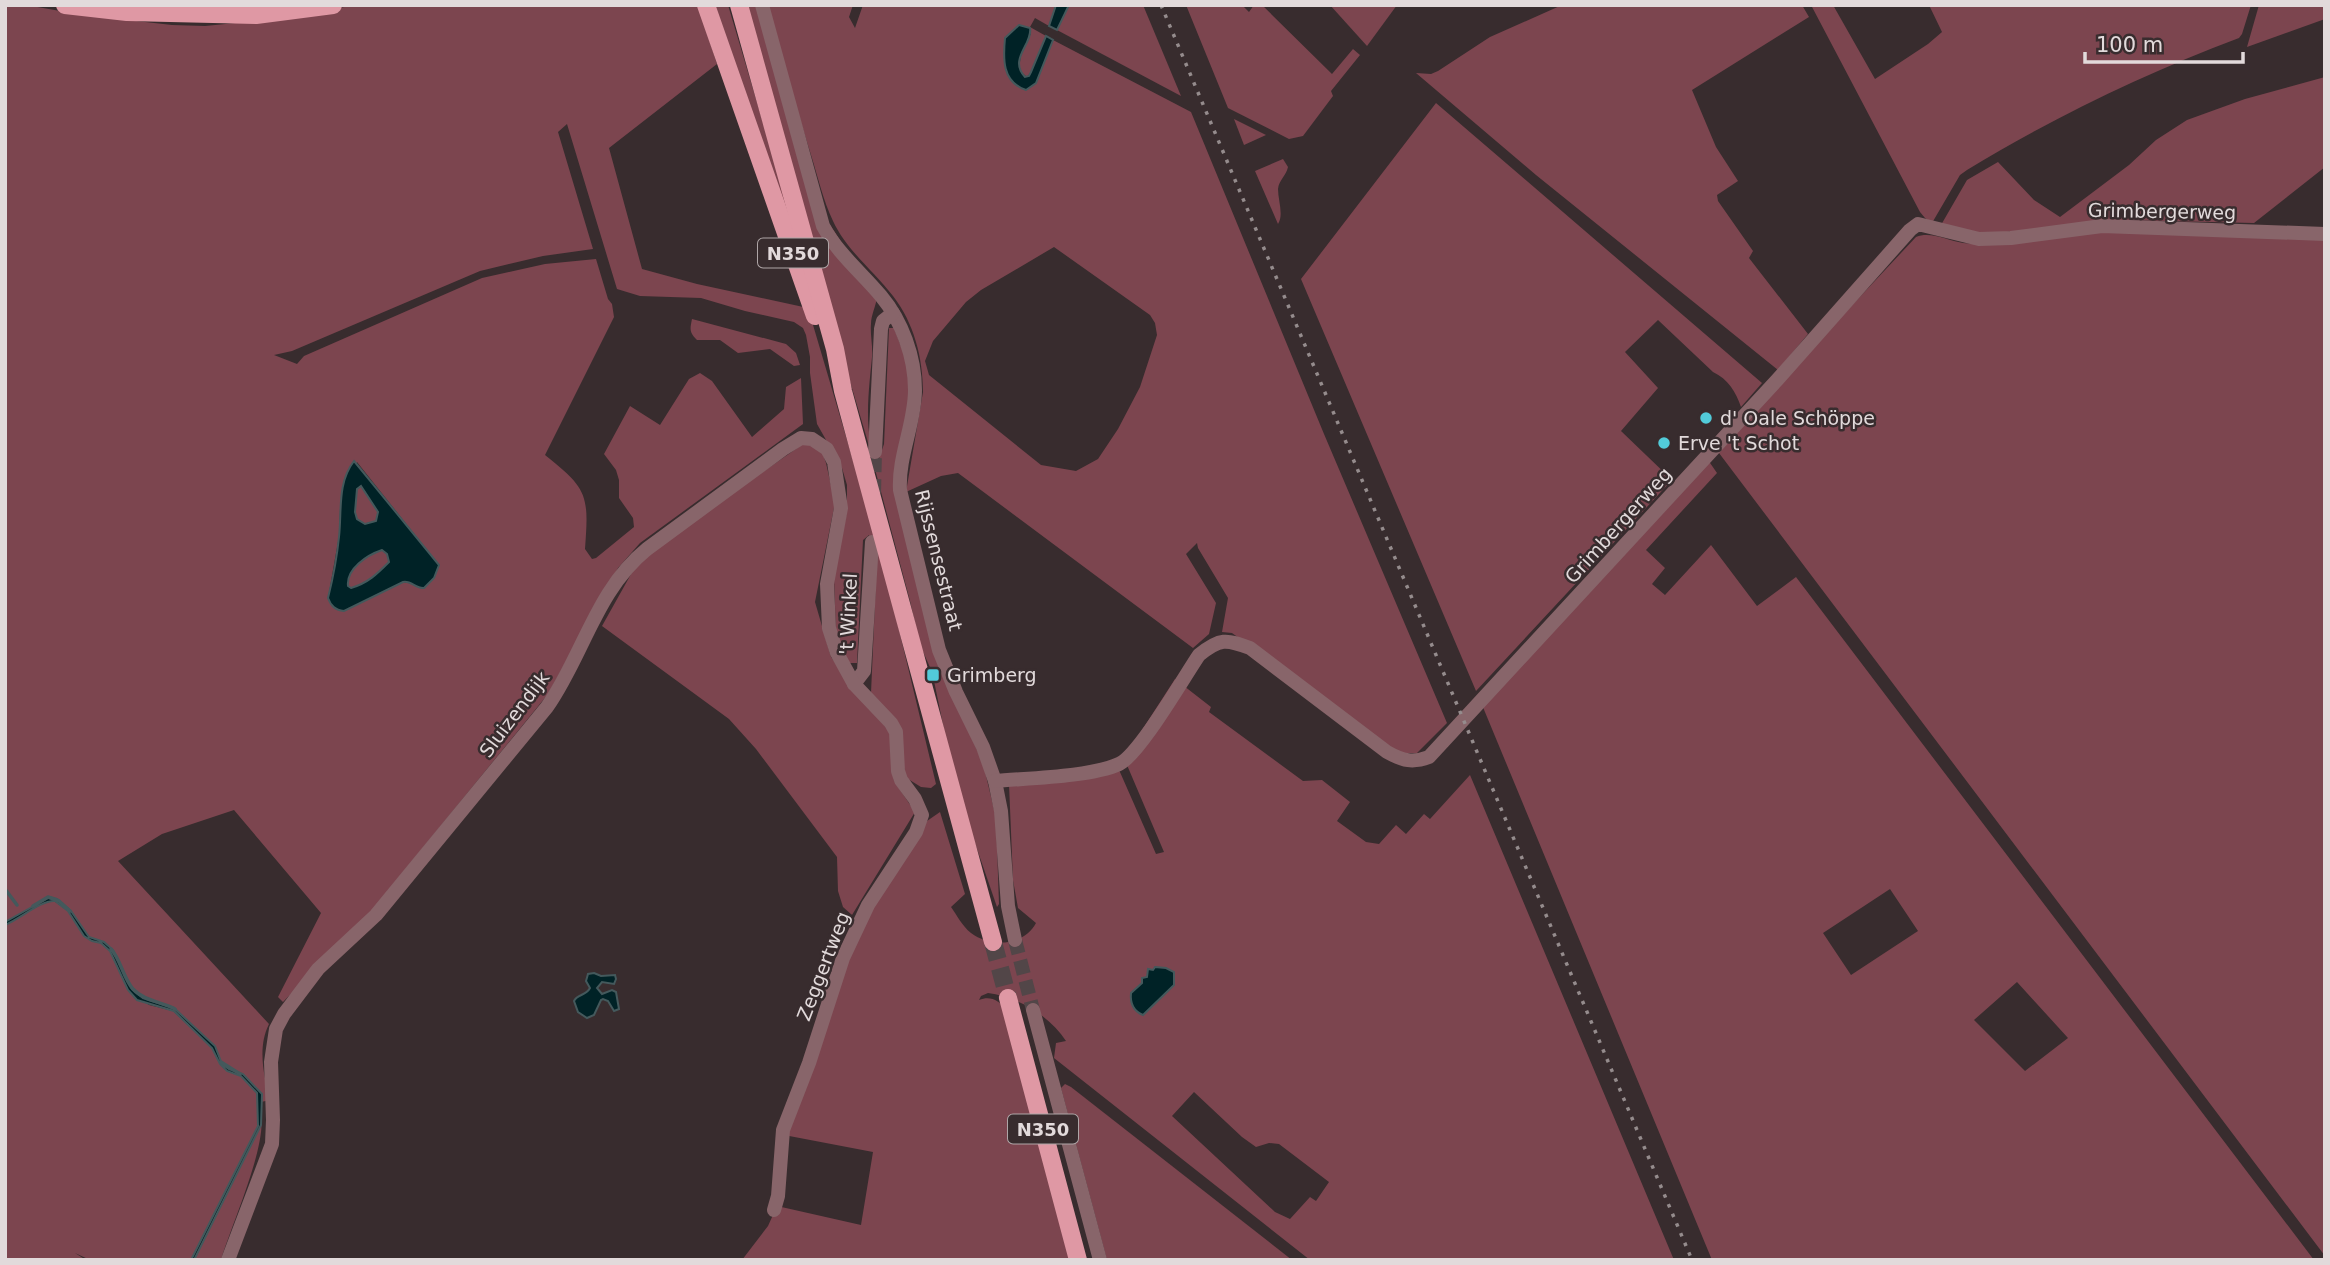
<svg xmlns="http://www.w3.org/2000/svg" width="2330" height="1265" viewBox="0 0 2330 1265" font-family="'DejaVu Sans',sans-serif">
<rect width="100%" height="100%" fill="#382c2e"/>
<g fill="#7c454f" fill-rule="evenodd">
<path d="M5,5H26L83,15L172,25L205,26L285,18L355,5H698L717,64L609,148L642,269L697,284L808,308L881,555L936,784L931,788L921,787L908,779L905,774L902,753L871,693L877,557L869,535L863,540L857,663H848L836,633L834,578L847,511V485L842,468L817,424L810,373V357L806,335L803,328L794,322L745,311L701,298L640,296L617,289L567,124L558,132L593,249L543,256L480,271L292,351L274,355L297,364L304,356L482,278L545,264L596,259L608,299L612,304L614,317L545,455C588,489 589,495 585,549L592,559L596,558L634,527L633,518L619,498V480L616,470L604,454L630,406L660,425L689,379L700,373L712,381L752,437L784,409L786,387L801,378L803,424L640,543L618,568L548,694L373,909L283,1002L278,997L321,913L234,810L162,834L118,861L269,1024C257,1048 264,1076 270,1100L261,1102L262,1094L243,1074L229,1069L222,1064L214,1045L174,1008L143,998L132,989L113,950L89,937L71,911L57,899L50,897L5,922ZM357,462L439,565L413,584L403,582L344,611L328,598L339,536L340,509Z"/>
<path d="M712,5H728L836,368Z"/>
<path d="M747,5H757L808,191L877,297C876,306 871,315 871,324C870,335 873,346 872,357C870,381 861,441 879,459L884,444L889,328H894L904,354L910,381V406L897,456L941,671L933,674L920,645L910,601L867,439L813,256Z"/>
<path d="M767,5H853L849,17L855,28L863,5H1056L1049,26L1035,18L1030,27L1046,36L1031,72L1027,77L1020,71C1019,56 1023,47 1031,34L1019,25L1018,86L1026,90L1036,83L1053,40L1191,112L1324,434L1447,723L1417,753H1404L1393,750L1232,633L1222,632L1228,598L1198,548L1197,543L1186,554L1216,603L1209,634L1193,648L958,473L941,476L906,492L923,392C923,358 914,323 893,296C873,270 847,251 833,221C823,200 818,177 811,155C795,105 782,55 767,5ZM1054,247L1150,315L1155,323L1157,335L1140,387L1118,429L1098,459L1076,471L1041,465L929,375L925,361L933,341L966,302L981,290Z"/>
<path d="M1069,5H1143L1181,96L1057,30Z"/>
<path d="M1186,5H1242L1249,12L1254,5H1262L1332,74L1353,49L1360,55L1331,91L1333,96L1303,136L1289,139L1228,108Z"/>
<path d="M1330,5H1397L1367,46Z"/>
<path d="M1562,5H1802L1809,17L1692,90L1716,147L1738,181L1717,195L1718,201L1753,251L1749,258L1808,334L1778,370L1536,175L1416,73L1431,74L1438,71L1490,37Z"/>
<path d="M1811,5H1833L1875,79L1928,44L1942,32L1929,5H2251L2242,34L2239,38C2144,74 2054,117 1967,170L1960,175L1932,223L1925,218L1920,212Z"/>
<path d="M2259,5H2325V19L2247,47Z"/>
<path d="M2325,77V167L2254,223L2123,220L1987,234L1941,225L1967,180L1998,162L2034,200L2060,217L2129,165L2156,140L2187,120L2245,99Z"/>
<path d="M1436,103L1762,383L1741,407C1736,392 1728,379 1713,372L1658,320L1625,352L1658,388L1621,431L1672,480L1476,691L1301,279Z"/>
<path d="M1234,119L1266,135L1244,145Z"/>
<path d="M1283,159L1288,167C1286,176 1279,180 1278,189C1278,200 1284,215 1278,224L1255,171Z"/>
<path d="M2093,231L2325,238V1256L1719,453L1720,446L1916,237C1931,231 1948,241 1963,243C2006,248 2051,237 2093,231Z"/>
<path d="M692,319L786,344L796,353L800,365L794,366L770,349L738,353L720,340H697C689,332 690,329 692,319Z"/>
<path d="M806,442L821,449L826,463L835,503L815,602L831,657L860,697L890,732L894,781L915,812L852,915L843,907L838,891L837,857L756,749L729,719L602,626L635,567L667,538Z"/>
<path d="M1708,460L1717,473L1646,550L1665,568L1652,584L1665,595L1711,545L1757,606L1796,577L2314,1260H1712L1480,700ZM1890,889L1918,931L1851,975L1823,933ZM2017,982L2068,1038L2025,1071L1974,1020Z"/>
<path d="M361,486L378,512L376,521L366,524L357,519L355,512L357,489Z"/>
<path d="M382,550L387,554L389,562C377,574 367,583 351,588L348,586C346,569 368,555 382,550Z"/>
<path d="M942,673L983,763L996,818L999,904L997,907L967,820L947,744L933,676Z"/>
<path d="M1175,679L1211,707L1209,712L1303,781L1322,780L1350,802L1337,821L1366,842L1379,844L1396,825L1406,834L1424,814L1430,819L1470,775L1674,1260H1310L1054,1058L1056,1043L1066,1041C1050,1016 1018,997 988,993L981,996L979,1000C991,995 998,1001 1008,1009L1070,1260H742L768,1226L777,1206L861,1225L873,1152L784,1135L865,915L927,821L940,812L965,894L951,907C957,915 962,926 971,933C991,948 1024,946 1036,923L1018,908L1013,880L1009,784L1116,763L1156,854L1164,852L1124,758ZM1194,1092L1242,1137L1256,1147L1269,1143L1279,1144L1329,1182L1316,1201L1310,1197L1290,1219L1275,1212L1172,1116Z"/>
<path d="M51,899L68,911L84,936L92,941L101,943L110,951L128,990L149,1005L173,1011L212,1048L220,1064L227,1071L241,1076L257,1093L258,1126L191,1260H90L75,1253L86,1260H5V925Z"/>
<path d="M1065,1084L1071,1087L1292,1260H1107L1061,1088Z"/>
<path d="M261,1113C267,1147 232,1223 221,1260H194L261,1125Z"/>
</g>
<g fill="#002226" stroke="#44595c" stroke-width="2" fill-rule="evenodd">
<path d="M1056,5H1069L1057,30L1049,26Z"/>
<path d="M1019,25L1030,28C1033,44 1008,59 1025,77L1029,76L1031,72L1046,36L1053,40L1036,83L1026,90C1002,82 1003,59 1005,38Z"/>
<path d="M354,461L439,565L434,578L424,588C416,589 411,580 403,582L344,611C335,610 331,606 328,598C333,578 337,557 339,537C342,511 337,483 354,461ZM361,486L378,512L376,521L365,524L357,519L355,512L357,489ZM382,550L387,554L389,562C377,574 368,583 351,588L348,586C346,569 367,555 382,550Z"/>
<path d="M50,897L57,899L71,911L89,937L104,942L113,950L132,989L143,998L174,1008L215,1046L222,1064L229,1069L243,1074L262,1094L261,1125L194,1260H191L258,1126L257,1093L241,1076L227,1071L220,1064L212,1048L174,1011L137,1000L128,990L110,951L101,943L92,941L84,936L68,911L55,901C41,900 20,919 5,925V922Z"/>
<path d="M1155,967L1166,968L1174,972V985L1143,1015C1133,1011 1130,1003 1131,993L1142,983V978L1147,977L1148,969L1153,970Z"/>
<path d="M594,973L601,976L615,975L616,979L614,984L602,982L597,988L602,994L612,990L616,992L619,1009L614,1011L608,1001L603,999L601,1000L594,1015L587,1018L578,1012L574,1001C577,994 586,996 590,988L586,981L588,974Z"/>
</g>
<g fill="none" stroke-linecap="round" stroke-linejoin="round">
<g stroke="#44595c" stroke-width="3.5">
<path d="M5,889L17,905"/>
<path d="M33,906L48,897L59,901L70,911"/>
<path d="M111,949C121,960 123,978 133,989C144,1001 162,1002 175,1009"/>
<path d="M221,1062L240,1074"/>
</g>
<g stroke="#524648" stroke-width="14" stroke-dasharray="14 7" stroke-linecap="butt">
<path d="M874,493L875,452"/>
<path d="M1015,940L1033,1010"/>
</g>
<path stroke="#524648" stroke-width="18" stroke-dasharray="18 9" stroke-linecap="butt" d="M993,942L1008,998"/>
<g stroke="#88656a" stroke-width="14">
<path d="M762,5L823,226C838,254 861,272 881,296C902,321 915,357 915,390C915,424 898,456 900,490L939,650L956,692L983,747L995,781L1001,811L1008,906L1015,940"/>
<path d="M875,452L881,329L883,321L893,313"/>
<path d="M854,684L864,671L872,542"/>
<path d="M995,781C1028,778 1090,777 1119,764C1139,755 1184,677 1199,655C1220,638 1226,639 1250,648L1387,752C1403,761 1413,763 1429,757L1778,379L1910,230L1918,224L1979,239L2011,238L2102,226L2325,234"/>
<path d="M1033,1010L1100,1260"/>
<path d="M228,1260L272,1144L273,1120L271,1062L276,1029L284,1014L318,969L376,915L547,707C583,656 596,590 647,549L783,449L801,438L812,439L827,449L834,462L841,508L827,584L829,628L837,653L854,684L891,723L896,732L898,771L901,780L915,799L922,815L916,832L868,905L843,958L809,1063L783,1130L778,1196L774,1210"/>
</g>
<g stroke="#df98a4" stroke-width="18">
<path d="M65,5L127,12L256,15L333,5"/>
<path d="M706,5L815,316"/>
<path d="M739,5L835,349L843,391L993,942"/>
<path d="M1008,998L1078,1260"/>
</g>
<path stroke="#958c8d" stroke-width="3.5" stroke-dasharray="3.5 7" stroke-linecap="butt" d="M1161,5L1692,1260"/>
</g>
<g fill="#52cbd9" stroke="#382c2e" stroke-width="2.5">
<circle cx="1706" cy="418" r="7"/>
<circle cx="1664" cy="443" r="7"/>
<rect x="926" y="668" width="14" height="14" rx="3.5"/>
</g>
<g text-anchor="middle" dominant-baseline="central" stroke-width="5" stroke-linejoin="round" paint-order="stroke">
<g fill="#382c2e" stroke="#afa6a7" stroke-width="2">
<rect x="758" y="238.5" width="70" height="29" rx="5"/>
<rect x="1008" y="1114.5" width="70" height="29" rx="5"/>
</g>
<g font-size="18" font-weight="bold" fill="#e2dadb">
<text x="793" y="253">N350</text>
<text x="1043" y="1129">N350</text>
</g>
<g font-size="19" fill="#e2dadb" stroke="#382c2e">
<text transform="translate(2162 211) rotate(1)">Grimbergerweg</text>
<text transform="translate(1618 525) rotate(-48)">Grimbergerweg</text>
<text transform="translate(939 560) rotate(76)">Rijssensestraat</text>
<text transform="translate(848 614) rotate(-87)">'t Winkel</text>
<text transform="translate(514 714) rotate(-53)">Sluizendijk</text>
<text transform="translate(823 966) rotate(-69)">Zeggertweg</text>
</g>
<g font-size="19" fill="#e2dadb" stroke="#382c2e" text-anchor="start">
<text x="1720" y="418">d' Oale Schöppe</text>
<text x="1678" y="443">Erve 't Schot</text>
<text x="947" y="675">Grimberg</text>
</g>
</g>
<rect width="2330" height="1265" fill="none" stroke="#e2dadb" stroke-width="14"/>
<path d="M2085 52v10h158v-10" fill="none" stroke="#e2dadb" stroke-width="3.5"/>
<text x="2096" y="52" font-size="21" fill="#e2dadb" stroke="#382c2e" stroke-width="5" paint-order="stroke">100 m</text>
</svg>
